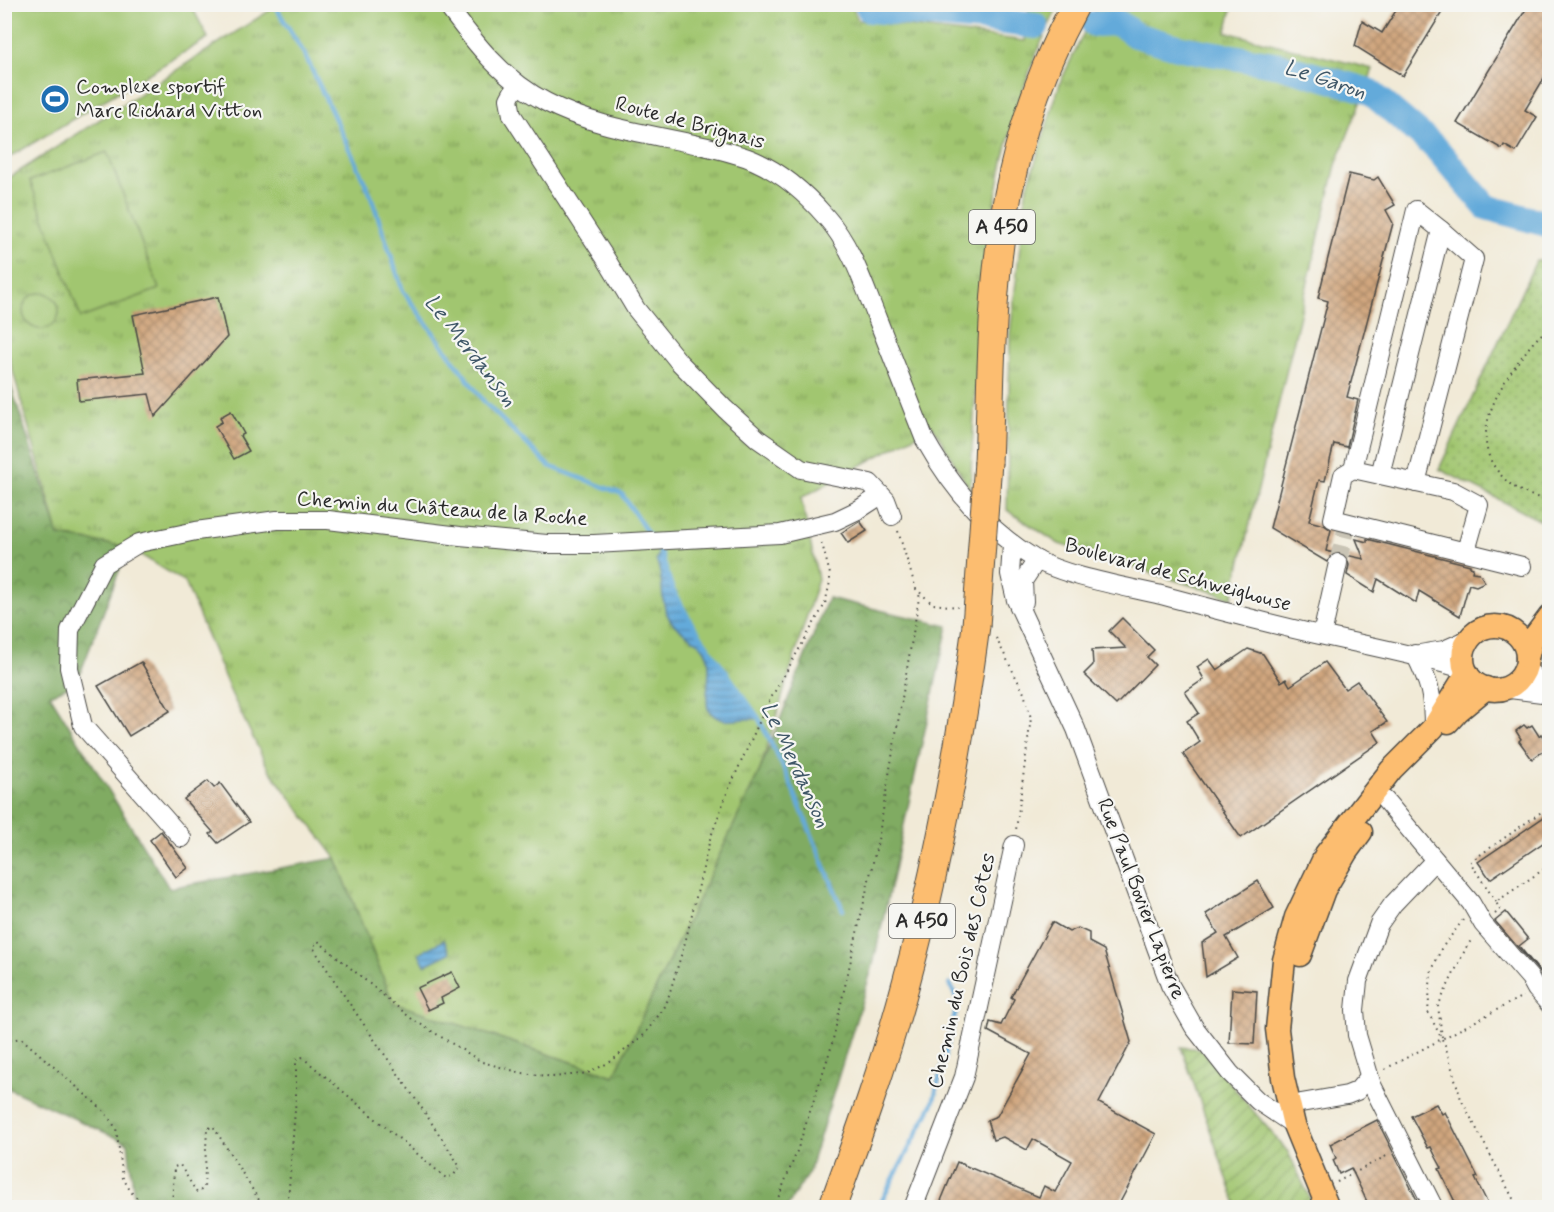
<svg xmlns="http://www.w3.org/2000/svg" width="1554" height="1212" viewBox="0 0 1554 1212" font-family="Mynerve,sans-serif">
<defs>
<pattern id="grass-tufts" width="24" height="20" patternUnits="userSpaceOnUse" patternTransform="scale(1.5)"><rect width="24" height="20" fill="#a1c670"/><path d="M3 7l-1-3M5 7V3M7 7l1-3M15 17l-1-3M17 17v-4M19 17l1-3" fill="none" stroke="#83a15c"/></pattern>
<pattern id="forest-crowns" width="20" height="18" patternUnits="userSpaceOnUse" patternTransform="scale(1.5)"><rect width="20" height="18" fill="#80ab62"/><path d="M2 6a3 3 0 1 1 6 0M12 15a3 3 0 1 1 6 0" fill="none" stroke="#698b51"/></pattern>
<pattern id="park-dots" width="8" height="8" patternUnits="userSpaceOnUse" patternTransform="scale(1.5)"><rect width="8" height="8" fill="#a1c670"/><path d="M2 2h.1M6 6h.1" fill="none" stroke="#83a15c" stroke-width="1.8" stroke-linecap="round"/></pattern>
<pattern id="garden-furrows" width="10" height="10" patternUnits="userSpaceOnUse" patternTransform="scale(1.5)"><rect width="10" height="10" fill="#a1c670"/><path d="M-1 1l2-2M0 10L10 0M9 11l2-2" fill="none" stroke="#83a15c"/></pattern>
<pattern id="water-rules" width="6" height="5" patternUnits="userSpaceOnUse" patternTransform="scale(1.5)"><rect width="6" height="5" fill="#64aada"/><path d="M0 2.5h6" fill="none" stroke="#538bb1"/></pattern>
<pattern id="building-cross-hatch" width="8" height="8" patternUnits="userSpaceOnUse" patternTransform="scale(1.5)"><rect width="8" height="8" fill="#d0a67e"/><path d="M0 0l8 8M0 8l8-8" fill="none" stroke="#a98767"/></pattern>
</defs>
<rect width="100%" height="100%" fill="#f6f6f2"/>
<filter id="ink" filterUnits="userSpaceOnUse"><feTurbulence type="fractalNoise" baseFrequency=".0167" numOctaves="2"/><feDisplacementMap in="SourceGraphic" scale="12" xChannelSelector="R" yChannelSelector="G"/><feConvolveMatrix kernelMatrix="1 2 1 2 8 2 1 2 1" color-interpolation-filters="sRGB"/></filter>
<filter id="wash" filterUnits="userSpaceOnUse"><feTurbulence type="fractalNoise" baseFrequency=".008" numOctaves="4" result="noise"/><feDisplacementMap in="SourceGraphic" scale="24" xChannelSelector="R" yChannelSelector="G"/><feGaussianBlur stdDeviation="1.35" result="paint"/><feColorMatrix in="noise" values="0 0 0 0 0 0 0 0 0 0 0 0 0 0 0 0 0 1.4 0 .05"/><feComposite in="paint" operator="in"/></filter>
<g filter="url(#wash)">
<rect width="100%" height="100%" fill="#f1ead7"/>
<g fill="url(#grass-tufts)" stroke="#66784e" stroke-width="1.5">
<path d="M851,4L858,20L1025,41L1029,5H1059C981,153 979,326 970,490L933,426L801,498L818,579L760,770L614,1076L393,1003L336,858L268,768L231,693L185,582L128,547L59,536L5,343L4,181L278,5Z"/>
<path d="M1097,5H1233L1226,32L1373,69L1336,165L1232,598L1059,544L1007,510L1010,335L1026,192L1060,83Z"/>
</g>
<path fill="url(#forest-crowns)" stroke="#566b46" stroke-width="1.5" d="M4,364L59,536L128,547L77,682L50,695L169,888L336,858L393,1003L614,1076L760,770L828,598L948,626L873,965L809,1172L787,1207H135L128,1143L5,1087Z"/>
<path fill="url(#park-dots)" stroke="#66784e" stroke-width="1.5" d="M1536,261H1549V525L1439,469Z"/>
<path fill="url(#garden-furrows)" stroke="#66784e" stroke-width="1.5" d="M1181,1047L1201,1049L1288,1152L1314,1207H1237Z"/>
<g fill="#a1c670" stroke="#66784e" stroke-width="1.5">
<path d="M4,5H191L208,38L5,160Z"/>
<path d="M107,152L159,289L81,318L30,181Z"/>
<circle cx="41" cy="311" r="18"/>
</g>
<g fill="url(#water-rules)" stroke="#486a82" stroke-width="1.5">
<path d="M661,554L672,588L691,622L758,717L756,719C738,717 721,728 708,709C704,693 712,675 708,658C703,638 679,635 669,618C659,601 665,578 656,560L658,555Z"/>
<path d="M444,940L450,953L425,965L419,953Z"/>
</g>
<g fill="none" stroke-linecap="round" stroke-linejoin="round">
<g stroke="#64aada" stroke-width="4.5">
<path d="M274,4L305,55L370,193L403,291L485,403L549,466L622,494L650,537"/>
<path d="M656,546L661,554L672,588L691,622L758,717L786,773L843,910"/>
<path d="M878,1208L933,1103L958,1002L950,984"/>
</g>
<g stroke="#64aada" stroke-width="26">
<path d="M867,4L870,10L984,19L1036,26"/>
<path d="M1094,24L1119,23L1135,35L1181,48L1279,65L1369,91L1435,147L1486,207L1550,225"/>
</g>
</g>
<g id="blocks">
<g fill="url(#building-cross-hatch)">
<path d="M1400,4H1447L1403,76L1355,46L1362,21L1382,33Z"/>
<path d="M1529,4H1550V68L1525,110L1537,117L1516,152L1504,145L1502,149L1457,123Z"/>
<path d="M1349,174L1374,180L1378,177L1395,205L1386,210L1393,223L1347,397L1358,400L1347,447L1334,444L1325,481L1319,480L1309,521L1324,525L1331,530L1326,551L1334,553L1327,562L1270,528L1328,301L1318,298Z"/>
<path d="M218,297L227,337L155,417L149,394L79,401L77,380L145,373L133,315Z"/>
<path d="M231,411L244,434L240,436L249,451L234,459L215,426L222,422L220,417Z"/>
<path d="M860,521L867,531L848,543L841,533Z"/>
<path d="M1356,539L1367,542V539L1470,565V567L1473,568L1472,572L1479,573L1485,582L1476,586L1469,584L1460,616L1419,591L1416,603L1378,579L1374,592L1347,575L1349,565L1346,555L1364,559Z"/>
<path d="M1122,618L1154,650L1147,657L1155,665L1116,705L1084,674L1093,665L1092,650L1126,648L1109,631Z"/>
<path d="M1248,649L1263,654L1281,682L1286,679L1290,686L1325,662L1345,689L1357,681L1387,722L1373,731L1380,742L1241,838L1183,754L1200,742L1187,721L1199,713L1185,692L1204,679L1197,667L1209,659L1217,670Z"/>
<path d="M141,662L170,711L129,736L98,686Z"/>
<path d="M1524,725L1527,728L1532,725L1539,736L1541,734L1550,746L1532,759L1519,741L1521,739L1516,731Z"/>
<path d="M208,781L214,788L220,783L249,822L218,843L210,834L213,832L184,799Z"/>
<path d="M1550,813V838L1490,879L1478,862Z"/>
<path d="M161,831L188,868L176,877L150,840Z"/>
<path d="M1258,881L1274,908L1226,937L1238,958L1206,977L1202,943L1218,933L1206,914Z"/>
<path d="M1506,912L1528,939L1519,946L1541,973H1540L1495,921Z"/>
<path d="M1052,922L1069,932L1078,928L1089,933V942L1104,950L1131,1042L1099,1103L1156,1134L1117,1208H938L957,1162L1039,1197L1044,1186L1055,1192L1072,1161L1033,1139L1027,1150L1003,1137L993,1140L987,1120L997,1116L1031,1054L988,1031L990,1022L1001,1025L1014,999L1011,997Z"/>
<path d="M452,972L460,988L441,998L443,1003L428,1010L417,988Z"/>
<path d="M1232,989L1257,991L1254,1044L1229,1043Z"/>
<path d="M1436,1104L1442,1114L1445,1112L1478,1177L1475,1178L1490,1208H1458L1439,1169L1442,1168L1436,1157L1431,1147L1428,1148L1411,1116Z"/>
<path d="M1377,1120L1421,1208H1370L1351,1168L1339,1174L1333,1160L1336,1158L1330,1144Z"/>
</g>
</g>
</g>
<g filter="url(#ink)">
<use href="#blocks" fill-opacity="0" stroke="#494845" stroke-width="1.5"/>
<g fill="none" stroke-linecap="round" stroke-linejoin="round">
<path stroke="#c9c4b5" stroke-width="18" stroke-dasharray="18 9" stroke-linecap="butt" d="M1338,563L1348,522"/>
<g stroke="#494845" stroke-width="20">
<g id="minor">
<path d="M446,4C474,42 503,80 546,102C593,127 651,134 703,146C720,150 739,154 755,161C782,173 807,195 826,217C851,245 863,283 877,318C893,359 909,399 925,440C952,488 986,530 1035,559C1064,576 1122,586 1157,594C1211,608 1265,623 1320,635C1369,646 1418,655 1466,670"/>
<path d="M517,84L509,99L512,115L606,259L636,309L679,362L725,409L758,439L801,469L870,483L886,500L892,516"/>
<path d="M1353,469L1416,210L1441,230L1380,475"/>
<path d="M1416,483L1474,259L1441,230"/>
<path d="M1012,545L1010,574L1016,600L1076,729L1170,985L1194,1027L1230,1073L1258,1101L1294,1125"/>
<path d="M1466,551L1479,505L1453,491L1353,469L1343,475L1333,519L1522,566"/>
<path d="M1024,602L1023,581L1037,560"/>
<path d="M1322,635L1338,563"/>
<path d="M1415,654C1430,684 1433,695 1433,728"/>
<path d="M1420,654L1444,650L1469,639"/>
<path d="M1525,667L1550,693"/>
<path d="M1502,688L1550,694"/>
<path d="M1385,800L1471,903L1483,924L1530,978L1536,989L1550,1005"/>
<path d="M182,838L83,726L69,668L70,630L104,564L139,543L196,531L277,520H328L460,536L547,544H594L780,534L835,521L858,510L881,495"/>
<path d="M1301,1103L1347,1095L1357,1091L1369,1077"/>
<path d="M913,1208L964,1077L1014,845"/>
<path d="M1434,1208L1372,1085L1357,1035L1355,1010L1358,981L1379,924L1393,904L1435,860"/>
</g>
</g>
<g stroke="#494845" stroke-width="25">
<g id="major">
<circle cx="1495" cy="658" r="32"/>
<path d="M1527,658L1532,640L1550,616"/>
<path d="M1448,722L1458,711L1486,688"/>
<path d="M1300,955L1324,890L1347,851L1361,832"/>
<path d="M1328,1208L1294,1125L1283,1078L1277,1029L1284,960L1296,917L1326,854L1391,770L1433,728L1467,673"/>
</g>
</g>
<g stroke="#494845" stroke-width="29">
<g id="highway">
<path d="M988,462C991,398 990,334 997,270C1006,178 1031,86 1076,4"/>
<path d="M832,1208C859,1134 886,1059 906,983C938,866 960,746 976,626"/>
</g>
</g>
<g stroke="#494845" stroke-width="2" stroke-dasharray="1.5 4.5" stroke-linecap="butt">
<path d="M1550,325C1543,334 1534,340 1528,349C1504,379 1468,431 1496,469C1510,488 1526,496 1550,500"/>
<path d="M898,531L916,589L933,604L958,607"/>
<path d="M996,638L1024,693L1031,718L1016,830"/>
<path d="M1496,902L1470,862L1550,806"/>
<path d="M1495,914L1500,910L1496,902L1550,865"/>
<path d="M1463,920L1441,949L1431,973L1428,1012L1445,1045L1461,1099L1518,1208"/>
<path d="M1442,1037L1438,1006L1467,946L1473,938"/>
<path d="M4,1041L21,1038L103,1110L116,1128L123,1178L131,1192L147,1208"/>
<path d="M1385,1069L1523,996"/>
<path d="M1337,1182L1390,1154"/>
<path d="M4,1199L15,1208"/>
<path d="M5,1208L10,1204"/>
<path d="M172,1208L174,1167L180,1165L197,1193L204,1188L207,1129L213,1126L264,1208"/>
<path d="M285,1208L288,1201L296,1097V1059L302,1057L446,1178L453,1176L460,1167C413,1091 359,1022 313,947L318,941L412,1019L482,1062L522,1073L554,1077L588,1073L610,1062L644,1035L666,1005L686,939L710,839L727,793L767,705L825,604L830,582V574L821,540"/>
<path d="M774,1208L796,1154L831,1048L878,840L920,592"/>
</g>
<use href="#minor" stroke="#fff" stroke-width="18"/>
<use href="#major" stroke="#fcbd6f" stroke-width="22"/>
<use href="#highway" stroke="#fcbd6f" stroke-width="27"/>
<g stroke="#494845" stroke-width="29" stroke-linecap="butt">
<path id="highway-bridge" d="M976,626L988,462"/>
</g>
<use href="#highway-bridge" stroke="#fcbd6f" stroke-width="27"/>
</g>
</g>
<defs>
<g id="stadium-disc" transform="scale(1.5)"><circle r="9.5" fill="#1f6fb2" stroke="#f6f6f2"/><path d="M0-5a6.5 5 0 1 0 0 10a6.5 5 0 1 0 0-10ZM-3.5-1.8h7v3.6h-7Z" fill="#fff"/></g>
</defs>
<g fill-rule="evenodd">
<use href="#stadium-disc" x="55" y="99"/>
</g>
<g text-anchor="middle" dominant-baseline="central" stroke-width="4.5" stroke-linejoin="round" paint-order="stroke">
<g fill="#f6f6f2" stroke="#686867" stroke-width="1.5">
<rect x="969" y="210" width="66" height="34" rx="4.5"/>
<rect x="889" y="904" width="66" height="34" rx="4.5"/>
</g>
<g font-size="20" font-weight="bold" fill="#2b2b2b">
<text x="1002" y="227">A 450</text>
<text x="922" y="921">A 450</text>
</g>
<g font-size="21" fill="#2b2b2b" stroke="#f6f6f2" text-anchor="start">
<text x="76" y="87">Complexe sportif<tspan x="76" dy="24">Marc Richard Vitton</tspan></text>
</g>
<g font-size="21" fill="#2b2b2b" stroke="#f6f6f2">
<text transform="translate(690 123) rotate(15)">Route de Brignais</text>
<text transform="translate(442 509) rotate(4)">Chemin du Château de la Roche</text>
<text transform="translate(1178 575) rotate(15)">Boulevard de Schweighouse</text>
<text transform="translate(1141 899) rotate(69)">Rue Paul Bovier Lapierre</text>
<text transform="translate(962 971) rotate(-77)">Chemin du Bois des Côtes</text>
</g>
<g font-size="22" font-style="italic" fill="#3f5768" stroke="#f6f6f2">
<text transform="translate(1325 80) rotate(18)">Le Garon</text>
<text transform="translate(470 351) rotate(52)">Le Merdanson</text>
<text transform="translate(795 765) rotate(65)">Le Merdanson</text>
</g>
</g>
<rect width="1554" height="1212" fill="none" stroke="#f6f6f2" stroke-width="24"/>
</svg>
